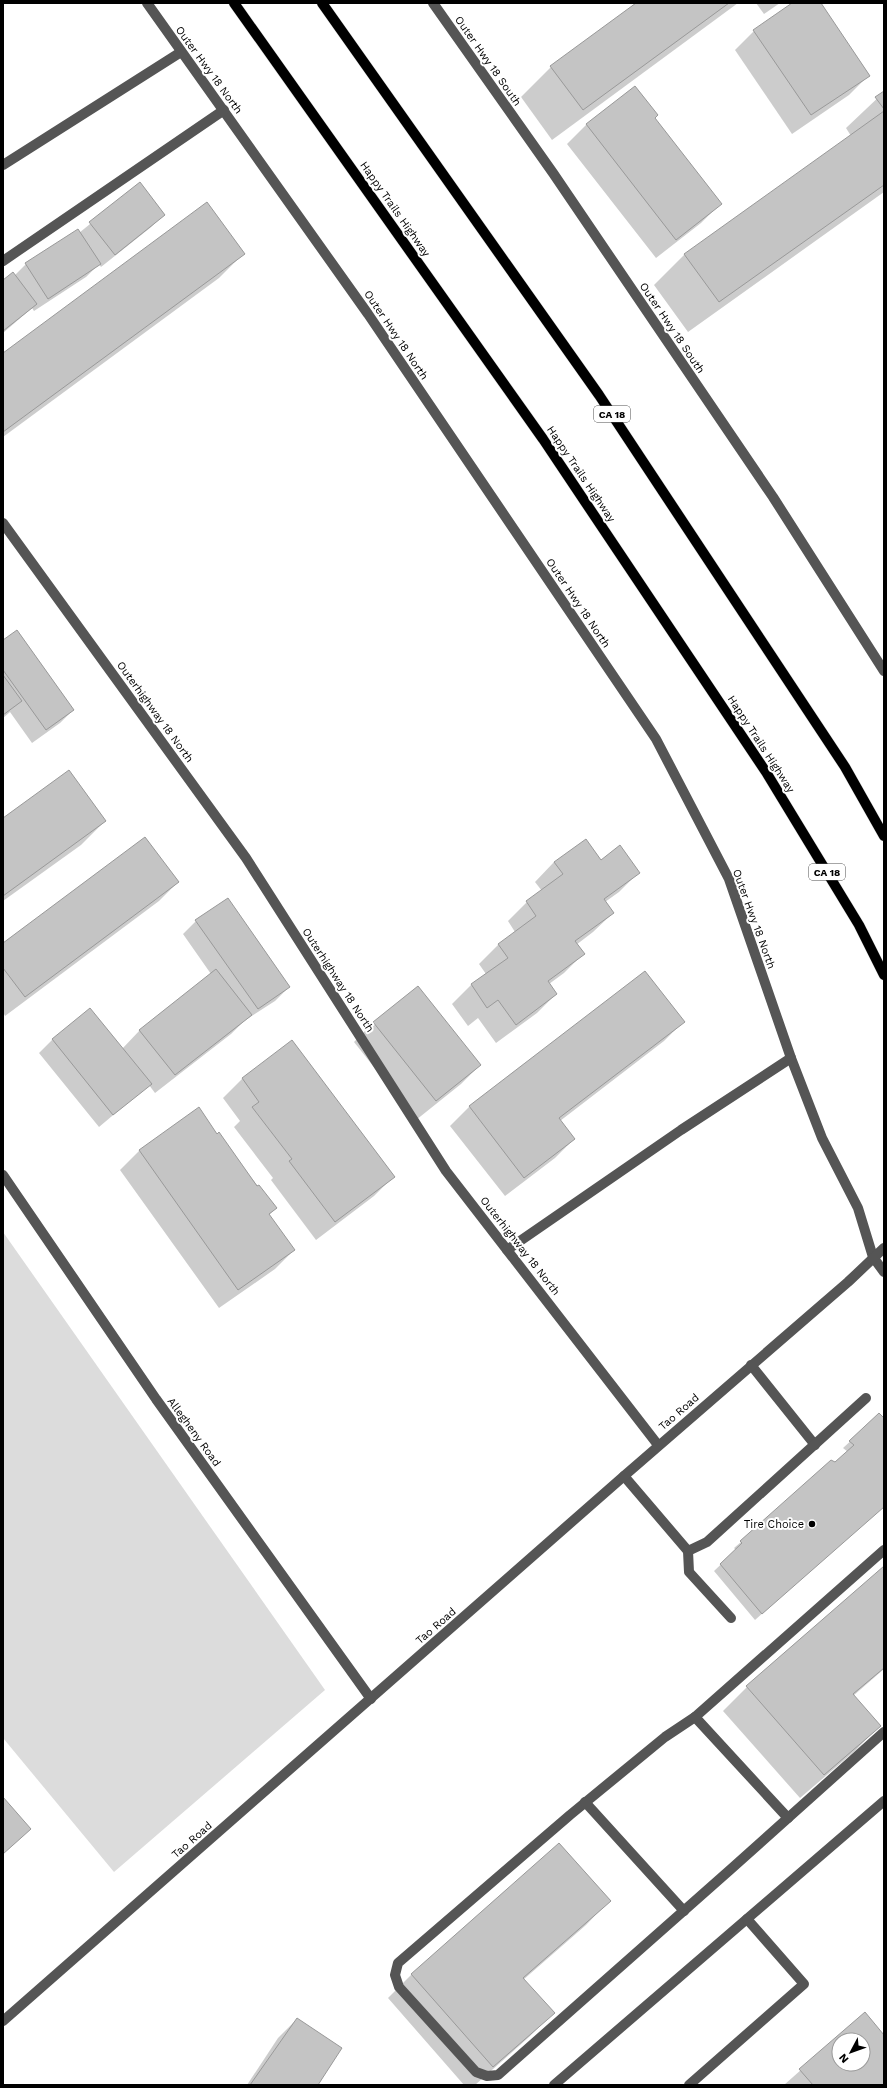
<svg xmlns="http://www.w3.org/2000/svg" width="887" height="2088" viewBox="0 0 887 2088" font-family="'Work Sans',sans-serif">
<rect width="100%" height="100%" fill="#fff"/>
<path fill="#dcdcdc" d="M3,1232L325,1690L114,1872L3,1738Z"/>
<g fill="#0003" fill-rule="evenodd">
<path d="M637,3H738L552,140L521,97L551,67Z"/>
<path d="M756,3H780L764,14Z"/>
<path d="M794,3H819L869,75L849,95L792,134L735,50L754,31Z"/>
<path d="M635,87L654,118L720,204L701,223L656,258L567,144L586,125Z"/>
<path d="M884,92V192L688,332L654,285L684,255L851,136L846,128Z"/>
<path d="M139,184L164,215L150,228L101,267L99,264L86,277L34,311L32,308L3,333V281L14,276L26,264L77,231L79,233Z"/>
<path d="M243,254L219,278L3,437V354Z"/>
<path d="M3,641L73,710L60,723L32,743L10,712L3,718Z"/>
<path d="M3,819L105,821L81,845L3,901Z"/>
<path d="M601,861L638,873L619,892L605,902L613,913L593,932L576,945L583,954L564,973L549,984L556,994L537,1013L496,1043L478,1018L468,1026L452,1004L471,985L486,974L479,964L498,945L515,932L508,921L527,902L542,891L535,882L554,862Z"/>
<path d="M178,882L159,901L5,1016L3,1012V944Z"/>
<path d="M196,921L289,987L275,1001L244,1021L231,1034L155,1093L149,1085L99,1127L39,1053L52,1040L122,1049L140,1030L211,974L183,934Z"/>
<path d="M645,972L683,1022L664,1041L560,1121L574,1139L555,1158L505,1196L450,1126L469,1107Z"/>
<path d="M418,988L480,1065L461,1084L416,1120L354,1042L373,1023Z"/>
<path d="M292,1042L393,1177L374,1196L316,1240L271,1180L273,1178L234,1127L240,1121L223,1098L242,1079Z"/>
<path d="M198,1109L217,1136L276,1208L269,1215L294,1250L275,1269L219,1308L120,1170L139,1151Z"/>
<path d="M879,1415L884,1420V1506L755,1620L714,1571L736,1550L734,1548L741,1542L848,1452L843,1448Z"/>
<path d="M884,1567V1669L853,1696L879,1726L856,1750L800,1798L723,1711L747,1687Z"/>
<path d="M609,1901L586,1925L523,1980L553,2013L529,2037L475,2085H464L388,1998L412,1974Z"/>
<path d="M864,2014L884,2036V2085H784ZM839,2040H863V2064H839Z"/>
<path d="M297,2019L316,2085H247L278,2038Z"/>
</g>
<g fill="#c4c4c4" stroke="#999" fill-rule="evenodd">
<path d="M636,3H729L583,110L550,66Z"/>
<path d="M792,3H821L870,76L811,115L753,30Z"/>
<path d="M635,86L658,115L655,118L722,204L676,240L586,124Z"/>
<path d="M884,91V109L875,97Z"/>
<path d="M884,111V185L719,302L684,254Z"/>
<path d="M140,182L165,215L115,255L89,222Z"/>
<path d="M207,202L245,254L3,432V353Z"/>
<path d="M78,229L101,264L48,299L25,263Z"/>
<path d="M13,272L37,304L3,331V280Z"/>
<path d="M17,630L74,710L46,730L3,670V640Z"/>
<path d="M3,675L22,701L3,715Z"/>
<path d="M69,770L106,821L3,896V818Z"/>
<path d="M145,837L179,882L25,997L3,968V943Z"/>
<path d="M586,839L601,860L620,845L640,873L604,899L614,913L575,941L585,954L548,981L557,994L516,1025L498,1000L487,1008L471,984L508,958L498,944L536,916L526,901L563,874L554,862Z"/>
<path d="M228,898L290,987L258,1009L195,920Z"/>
<path d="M216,969L252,1015L175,1075L139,1030Z"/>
<path d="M645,971L685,1022L559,1118L575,1139L524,1178L469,1106Z"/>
<path d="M418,986L481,1065L436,1101L373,1022Z"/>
<path d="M90,1008L152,1084L113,1115L52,1039Z"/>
<path d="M292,1040L395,1177L335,1222L289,1161L292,1159L252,1107L259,1102L242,1078Z"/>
<path d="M199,1107L217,1134L219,1132L257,1186L259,1185L277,1208L269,1214L295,1250L238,1290L139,1150Z"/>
<path d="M879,1413L884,1418V1507L762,1614L720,1564L742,1543L740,1541L831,1460L835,1462L854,1445L849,1441Z"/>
<path d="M884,1566V1668L853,1694L881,1726L824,1775L746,1686Z"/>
<path d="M3,1797L31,1829L3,1854Z"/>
<path d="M559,1843L611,1901L523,1978L555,2013L493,2067L411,1974Z"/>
<path d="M865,2012L884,2035V2085H813L799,2069ZM839,2040H863V2064H839Z"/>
<path d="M297,2018L342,2048L318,2085H250Z"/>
</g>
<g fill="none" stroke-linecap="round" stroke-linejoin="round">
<g stroke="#dbdbdb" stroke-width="11">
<g id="major">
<path d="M234,3L543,439L766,772L859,925L884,975"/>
<path d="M322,3L599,395L845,767L884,836"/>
</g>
</g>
<g stroke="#555" stroke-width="10">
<path d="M147,3L368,314L656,739L729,879L791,1058L822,1138L858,1208L873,1257L884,1272"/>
<path d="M433,3L553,173L773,497L884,671"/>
<path d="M3,165L181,52"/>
<path d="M3,261L224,110"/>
<path d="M3,523L246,858L446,1171L658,1445"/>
<path d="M3,1175L156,1399L371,1699"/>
<path d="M507,1250L681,1130L791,1058"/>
<path d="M751,1365L815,1445"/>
<path d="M624,1476L688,1551L689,1572L731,1618"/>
<path d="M884,1550L695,1717L665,1737L570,1815L398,1963L395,1975L399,1987L476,2072L487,2076L498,2075L731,1869L884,1732"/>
<path d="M688,1551L707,1542L866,1398"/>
<path d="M695,1717L788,1818"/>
<path d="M585,1802L684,1911"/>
<path d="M3,2021L624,1476L848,1282L884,1248"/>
<path d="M554,2085L884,1801"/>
<path d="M689,2085L804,1984L747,1919"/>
</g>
<use href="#major" stroke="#000" stroke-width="10"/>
</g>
<circle fill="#000" stroke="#fff" stroke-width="1.5" cx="812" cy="1524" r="4"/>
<g text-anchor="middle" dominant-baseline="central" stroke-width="4" stroke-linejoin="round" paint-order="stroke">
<g fill="#fff" stroke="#4c4c4c" stroke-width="1">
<rect x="594" y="406" width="36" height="16" rx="3"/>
<rect x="809" y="864" width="36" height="16" rx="3"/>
</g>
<g font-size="10" font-weight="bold" fill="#000">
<text x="612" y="414">CA 18</text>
<text x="827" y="872">CA 18</text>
</g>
<g font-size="11" fill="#000" stroke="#fff">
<text transform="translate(488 61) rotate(55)">Outer Hwy 18 South</text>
<text transform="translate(209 70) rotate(54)">Outer Hwy 18 North</text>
<text transform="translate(395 209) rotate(55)">Happy Trails Highway</text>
<text transform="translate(672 328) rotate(56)">Outer Hwy 18 South</text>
<text transform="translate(396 335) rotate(56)">Outer Hwy 18 North</text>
<text transform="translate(581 474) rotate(56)">Happy Trails Highway</text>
<text transform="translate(578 603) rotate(56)">Outer Hwy 18 North</text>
<text transform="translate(155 712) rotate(54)">Outerhighway 18 North</text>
<text transform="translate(761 744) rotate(57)">Happy Trails Highway</text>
<text transform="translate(754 919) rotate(70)">Outer Hwy 18 North</text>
<text transform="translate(338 980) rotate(57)">Outerhighway 18 North</text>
<text transform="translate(520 1246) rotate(52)">Outerhighway 18 North</text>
<text transform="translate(679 1412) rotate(-41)">Tao Road</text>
<text transform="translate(194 1432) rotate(54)">Allegheny Road</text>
<text transform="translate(436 1626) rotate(-41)">Tao Road</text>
<text transform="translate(192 1840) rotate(-41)">Tao Road</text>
</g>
<g font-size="11" fill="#000" stroke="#fff" text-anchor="end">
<text x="804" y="1524">Tire Choice</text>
</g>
</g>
<rect width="887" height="2088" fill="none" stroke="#000000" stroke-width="8"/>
<g transform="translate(851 2052) rotate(229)"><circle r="19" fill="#ffffff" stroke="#999999"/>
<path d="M0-3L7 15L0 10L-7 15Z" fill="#000000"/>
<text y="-6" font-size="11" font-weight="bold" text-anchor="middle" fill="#000000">N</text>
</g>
</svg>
